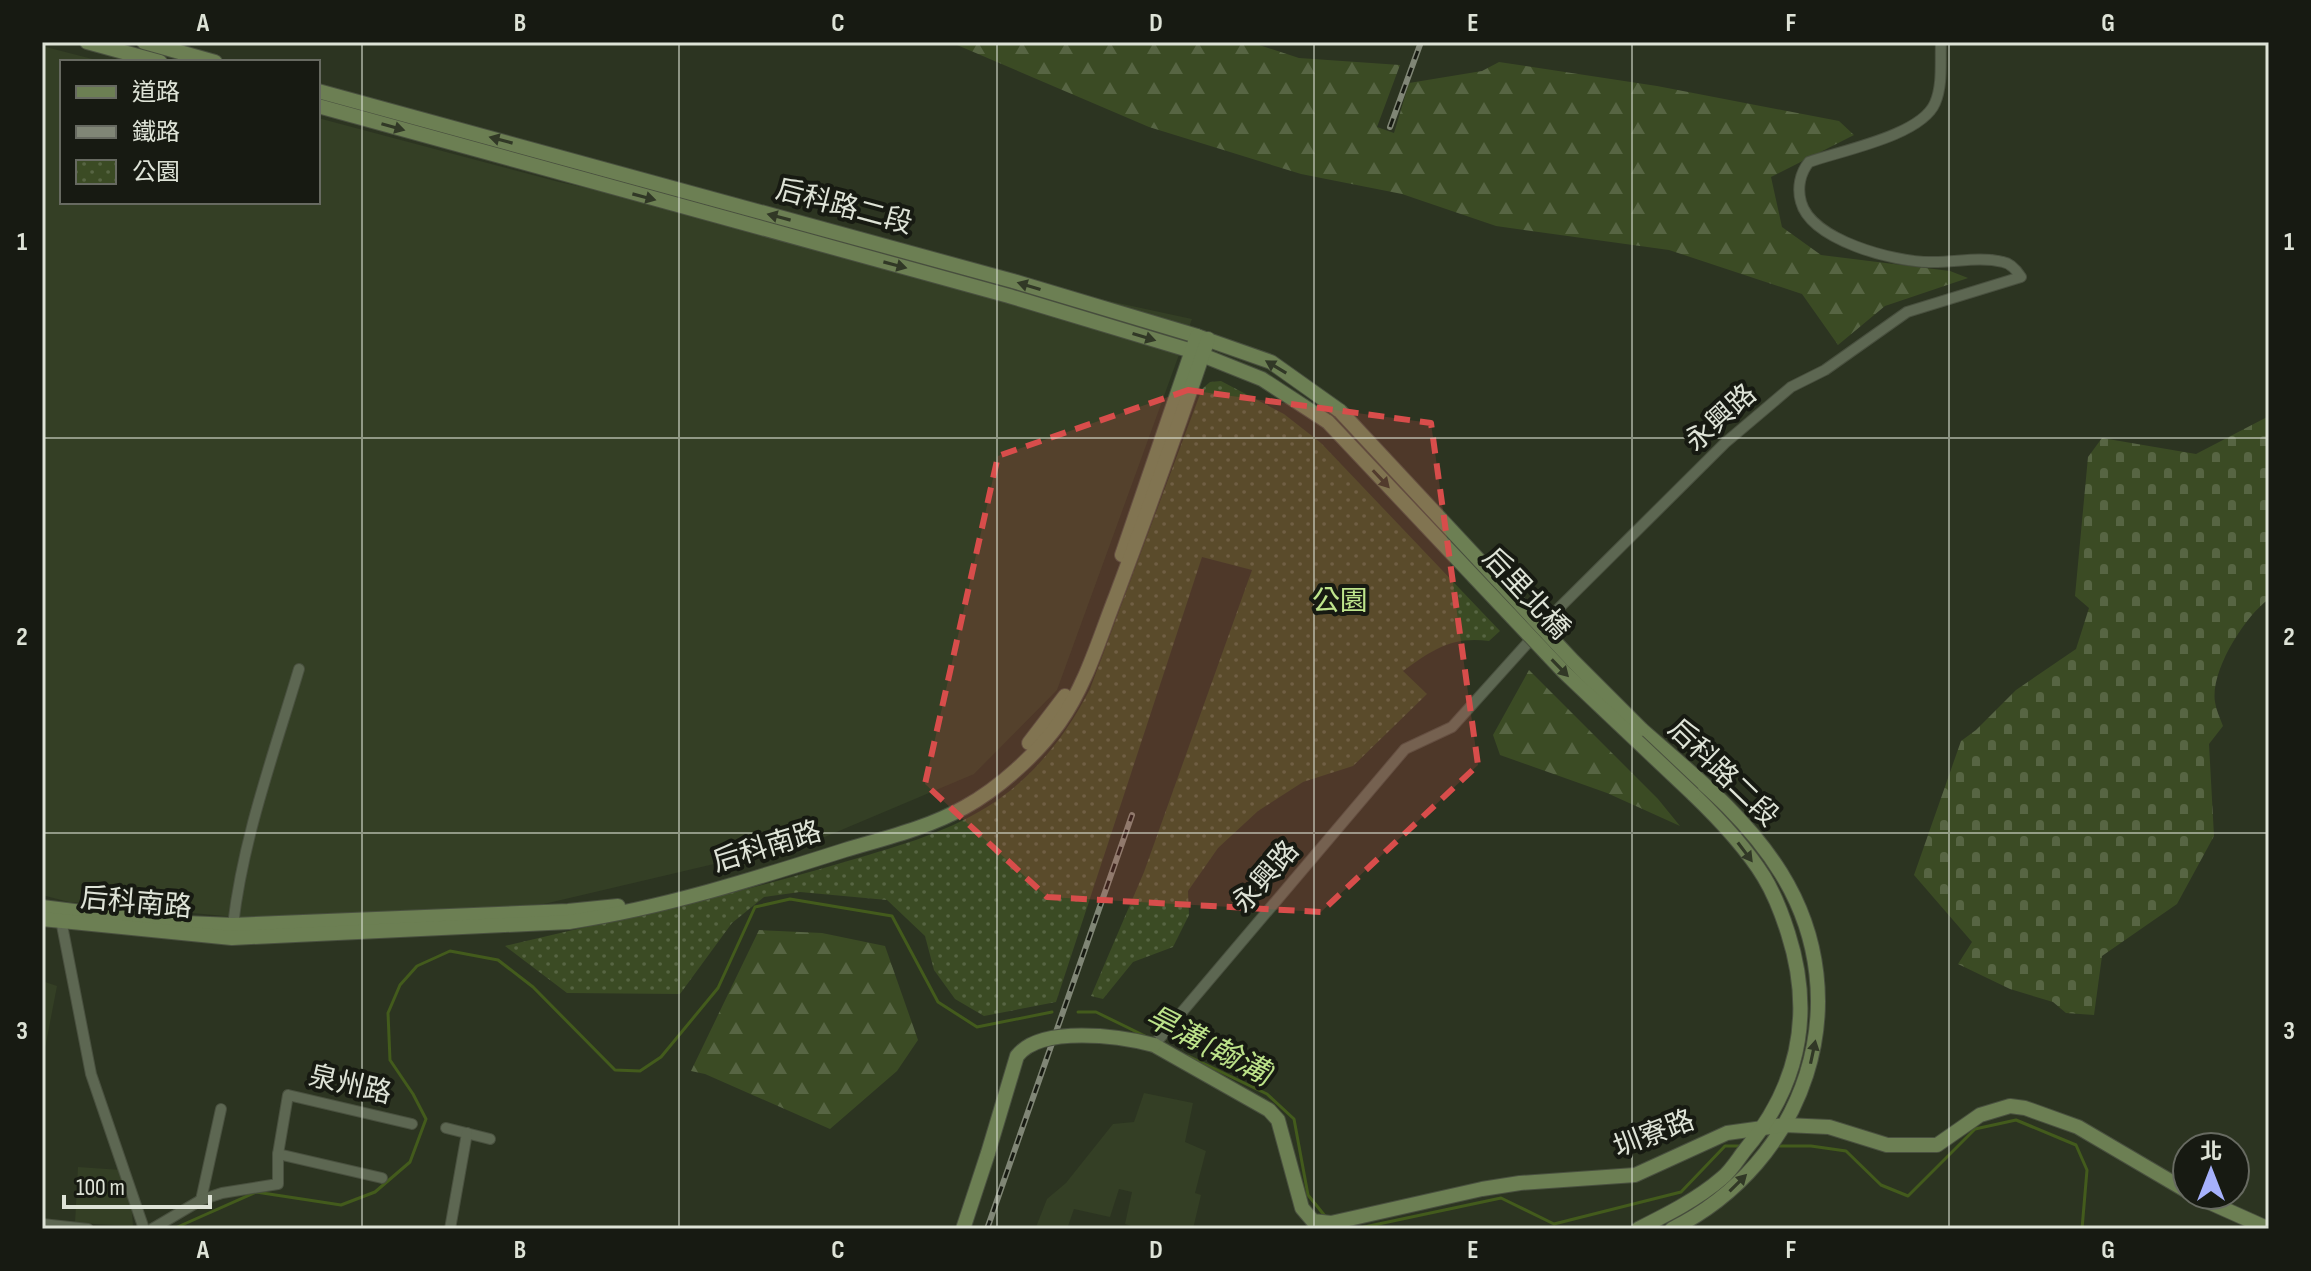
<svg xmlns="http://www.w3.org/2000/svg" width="2311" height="1271" viewBox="0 0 2311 1271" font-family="'Sofia Sans Condensed','Noto Sans TC',sans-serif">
<defs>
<pattern id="forest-firs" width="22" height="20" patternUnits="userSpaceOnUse" patternTransform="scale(2)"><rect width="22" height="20" fill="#3b4b24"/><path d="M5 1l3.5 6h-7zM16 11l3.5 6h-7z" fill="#576543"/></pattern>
<pattern id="cemetery-stones" width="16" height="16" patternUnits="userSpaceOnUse" patternTransform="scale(2)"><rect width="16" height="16" fill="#3b4b24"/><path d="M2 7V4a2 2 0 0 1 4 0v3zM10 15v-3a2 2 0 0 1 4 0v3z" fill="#576543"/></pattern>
<pattern id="park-dots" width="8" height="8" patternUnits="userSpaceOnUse" patternTransform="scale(2)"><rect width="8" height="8" fill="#3b4b24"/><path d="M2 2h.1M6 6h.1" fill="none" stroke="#576543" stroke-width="1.8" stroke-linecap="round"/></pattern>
</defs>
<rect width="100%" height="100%" fill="#2c3421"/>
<g fill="#343f25">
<path d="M42,46L104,62H62V202H318V118L559,182L1192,319L1057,690L974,774L820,839L544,904L271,920L69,902L42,895Z"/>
<path d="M42,981L57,986L42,1064Z"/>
<path d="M1144,1093L1193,1103L1185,1142L1206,1151L1195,1193L1201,1195L1193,1229H1140L1125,1224L1132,1192L1119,1189L1110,1217L1074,1209L1067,1229L1036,1227L1047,1199L1066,1183L1113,1124L1134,1122Z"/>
<path d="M78,1167L121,1170L131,1198L133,1226L75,1223Z"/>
</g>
<g fill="url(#forest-firs)">
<path d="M950,42H1250L1299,58L1400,65L1377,127L1394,133L1409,83L1482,71L1499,62L1657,86L1839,121L1854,135L1771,177L1782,227L1821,255L1950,271L1968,278L1885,306L1838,345L1802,294L1669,250L1496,226L1402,194L1301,174L1149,127Z"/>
<path d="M1529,670L1658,799L1680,826L1607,793L1500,755L1493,735Z"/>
<path d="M759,930L822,933L885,946L918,1040L897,1071L830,1129L705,1074L691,1071Z"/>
</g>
<path fill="url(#cemetery-stones)" d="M2269,416V599C2245,616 2210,671 2215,702C2216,710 2220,718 2223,726L2209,744L2214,836L2177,904L2102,956L2094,1015L2066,1013L2053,1002L2010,989L1958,964L1972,942L1914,875L1961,741L1976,730L2016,690L2076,649L2089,608L2075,596L2088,457L2102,438L2196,454Z"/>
<path fill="url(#park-dots)" d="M1221,381L1284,414L1321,443L1500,631L1489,641C1452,636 1432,650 1403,671L1427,694L1353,766L1303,782L1258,811L1218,848L1188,891L1189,915L1173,947L1133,962L1103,999L1091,996L1144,872L1252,570L1202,557L1056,1002L984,1016L955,999L934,970L925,936L887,900L800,892L764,897L732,923L680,994L567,993L505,946C617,919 730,896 841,863C891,848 942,835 987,807C1033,778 1066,736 1090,689L1202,389L1210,382Z"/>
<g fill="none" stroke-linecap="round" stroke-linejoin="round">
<g stroke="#435b1c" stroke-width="3">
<path d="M1078,1012H1096L1145,1036"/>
<path d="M1188,1056L1267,1094L1294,1119L1308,1195L1325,1216"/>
<path d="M1773,1146H1811L1846,1151L1881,1185L1908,1196L1975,1129L2016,1120L2076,1145L2087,1170L2082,1229"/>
<path d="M173,1229L256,1192L341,1205L375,1192L410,1162L426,1119L413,1094L390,1060L388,1013L400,985L417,966L450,951L498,960L533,987L615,1070L640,1071L661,1057L718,988L755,907L790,899L892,916L938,1002L977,1027L1052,1012"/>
<path d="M1355,1229L1501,1198L1554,1224L1681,1192L1725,1146H1742"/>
</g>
<g stroke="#49503f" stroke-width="12">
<g id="street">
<path d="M60,915L91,1074L144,1229"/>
<path d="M233,925C243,838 274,753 299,669"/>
<path d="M1154,1045L1405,749L1452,727L1560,607L1725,443L1791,387L1825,370L1907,312L2021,277C2017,271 2010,263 2003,262C1978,256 1954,263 1929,262C1894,262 1811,240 1801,202C1797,188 1800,173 1809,162C1839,151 1921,136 1935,103C1943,85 1940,61 1941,42"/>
<path d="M446,1128L490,1139"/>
<path d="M278,1154L382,1178"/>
<path d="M201,1200L221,1109"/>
<path d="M42,1224L88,1229"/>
<path d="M152,1229L201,1200L222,1193L278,1184V1154L288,1095L412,1124"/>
<path d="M450,1229L467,1133"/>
</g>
</g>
<g stroke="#49503f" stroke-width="16">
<g id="secondary">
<path d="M87,42L160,62"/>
<path d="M144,42L215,62"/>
<path d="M318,91L1013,281L1197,336L1271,362L1340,411"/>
<path d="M318,106L1009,296L1192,351L1262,379L1328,422"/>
<path d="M1122,555L1197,336"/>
<path d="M1641,729C1692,774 1745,815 1781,873C1861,1002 1805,1163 1672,1229"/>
<path d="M1029,743L1065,696"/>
<path d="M42,907L162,922L233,925L568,911L618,906"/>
<path d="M42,919L232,938L569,922C663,908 754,879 845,850C885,838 928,828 965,807C999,788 1036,755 1059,723C1086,685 1099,639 1116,596C1148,511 1179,425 1208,339"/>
<path d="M1154,1045L1269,1110L1278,1120L1302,1208L1313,1221L1331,1223L1482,1189L1520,1183L1635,1175L1727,1133L1785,1125L1829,1127L1887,1145H1937L1980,1115L2010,1106L2025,1108L2078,1127L2187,1191"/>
<path d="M2193,1195L2269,1229"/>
<path d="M963,1229L988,1153"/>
<path d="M1638,1229C1666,1215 1698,1199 1722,1178C1731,1171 1738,1159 1745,1150C1799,1086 1814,1014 1788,933C1782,914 1775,895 1764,877C1745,846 1719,819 1693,794"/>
</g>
</g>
<use href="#street" stroke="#5d6752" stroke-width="10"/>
<use href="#secondary" stroke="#6c7f53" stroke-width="14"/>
<g stroke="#808676" stroke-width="6">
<g id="rail">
<path d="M1390,127L1421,42"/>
<path d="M987,1229L1132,815"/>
</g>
</g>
<use href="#rail" stroke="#171a12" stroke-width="3" stroke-dasharray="9" stroke-linecap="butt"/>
<g stroke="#49503f" stroke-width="16" stroke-linecap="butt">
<g id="secondary-bridge">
<path d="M1340,411L1573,661L1641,729"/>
<path d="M1328,422L1564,672L1693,794"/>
<path d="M988,1153L1017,1056C1041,1025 1120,1036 1154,1045"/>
</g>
</g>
<use href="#secondary-bridge" stroke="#6c7f53" stroke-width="14"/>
</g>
<defs><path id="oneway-solid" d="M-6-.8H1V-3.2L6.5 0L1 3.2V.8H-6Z" transform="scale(2)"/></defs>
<g fill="#313826">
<use href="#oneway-solid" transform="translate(393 127) rotate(16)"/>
<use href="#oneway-solid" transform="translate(501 140) rotate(-165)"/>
<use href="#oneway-solid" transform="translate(644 197) rotate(15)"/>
<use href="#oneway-solid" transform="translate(779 217) rotate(-165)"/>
<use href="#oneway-solid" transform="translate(895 265) rotate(15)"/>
<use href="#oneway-solid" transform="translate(1029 286) rotate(-163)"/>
<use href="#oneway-solid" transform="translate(1144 337) rotate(17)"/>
<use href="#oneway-solid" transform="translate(1276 367) rotate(-149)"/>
<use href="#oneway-solid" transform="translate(1381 479) rotate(47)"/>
<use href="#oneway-solid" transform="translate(1560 668) rotate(46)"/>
<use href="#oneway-solid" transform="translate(1745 852) rotate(53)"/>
<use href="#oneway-solid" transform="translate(1813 1052) rotate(-78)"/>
<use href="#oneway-solid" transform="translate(1738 1183) rotate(-45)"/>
</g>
<path fill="#d84d4b" fill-opacity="0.2" stroke="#d84d4b" stroke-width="6" stroke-dasharray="16 10" stroke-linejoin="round" d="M1188,390L1431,423L1478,765L1321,912L1047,897L925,784L998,456Z"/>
<path fill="none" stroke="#dee3d7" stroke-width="2" stroke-opacity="0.55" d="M362,42V1229M679,42V1229M997,42V1229M1314,42V1229M1632,42V1229M1949,42V1229M42,438H2269M42,833H2269"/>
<g text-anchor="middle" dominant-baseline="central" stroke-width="8" stroke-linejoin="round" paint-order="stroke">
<g font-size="28" fill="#dee3d7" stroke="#171a12">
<text transform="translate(844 207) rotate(15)">后科路二段</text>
<text transform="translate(1721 418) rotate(-42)">永興路</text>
<text transform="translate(1526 594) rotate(47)">后里北橋</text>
<text transform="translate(1723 773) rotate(44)">后科路二段</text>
<text transform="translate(767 847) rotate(-17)">后科南路</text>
<text transform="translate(1266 877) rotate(-49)">永興路</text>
<text transform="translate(136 903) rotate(5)">后科南路</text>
<text transform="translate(350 1085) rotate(13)">泉州路</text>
<text transform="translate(1654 1134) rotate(-21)">圳寮路</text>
</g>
<g font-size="28" fill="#bfe58c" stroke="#171a12">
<text x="1340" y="601">公園</text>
</g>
<g font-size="30" font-style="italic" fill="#bce289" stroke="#171a12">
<text transform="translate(1209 1046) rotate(27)">旱溝 (翰溝)</text>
</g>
</g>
<rect width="2311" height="1271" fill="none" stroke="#171a12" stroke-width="88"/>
<rect x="60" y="60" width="260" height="144" fill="#171a12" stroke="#676a61" stroke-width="2"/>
<rect x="76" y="86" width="40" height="12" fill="#6c7f53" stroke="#676a61" stroke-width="2"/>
<text x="132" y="100" font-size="24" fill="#dee3d7">道路</text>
<rect x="76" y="126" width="40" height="12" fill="#808676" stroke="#676a61" stroke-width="2"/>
<text x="132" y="140" font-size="24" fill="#dee3d7">鐵路</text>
<rect x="76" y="160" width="40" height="24" fill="url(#park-dots)" stroke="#676a61" stroke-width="2"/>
<text x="132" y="180" font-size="24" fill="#dee3d7">公園</text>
<g transform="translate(2211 1171)"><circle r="38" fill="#171a12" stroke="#676a61" stroke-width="2"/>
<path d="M0-6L14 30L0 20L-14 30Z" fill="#a6b1fc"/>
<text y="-12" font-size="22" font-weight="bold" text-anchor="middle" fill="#dee3d7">北</text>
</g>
<path d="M64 1195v12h146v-12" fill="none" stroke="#dee3d7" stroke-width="4"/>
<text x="76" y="1195" font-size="24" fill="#dee3d7" stroke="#171a12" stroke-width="6" paint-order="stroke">100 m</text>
<rect x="44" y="44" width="2223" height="1183" fill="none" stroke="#dee3d7" stroke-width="3"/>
<g font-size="26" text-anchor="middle" font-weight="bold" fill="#dee3d7">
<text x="203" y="31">A</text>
<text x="520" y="31">B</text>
<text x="838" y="31">C</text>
<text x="1156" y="31">D</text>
<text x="1473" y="31">E</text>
<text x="1791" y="31">F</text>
<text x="2108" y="31">G</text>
<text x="22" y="250">1</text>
<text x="2289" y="250">1</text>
<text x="22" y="645">2</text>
<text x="2289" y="645">2</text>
<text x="22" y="1039">3</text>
<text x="2289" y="1039">3</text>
<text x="203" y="1258">A</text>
<text x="520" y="1258">B</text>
<text x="838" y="1258">C</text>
<text x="1156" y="1258">D</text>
<text x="1473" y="1258">E</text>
<text x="1791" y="1258">F</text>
<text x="2108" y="1258">G</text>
</g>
</svg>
